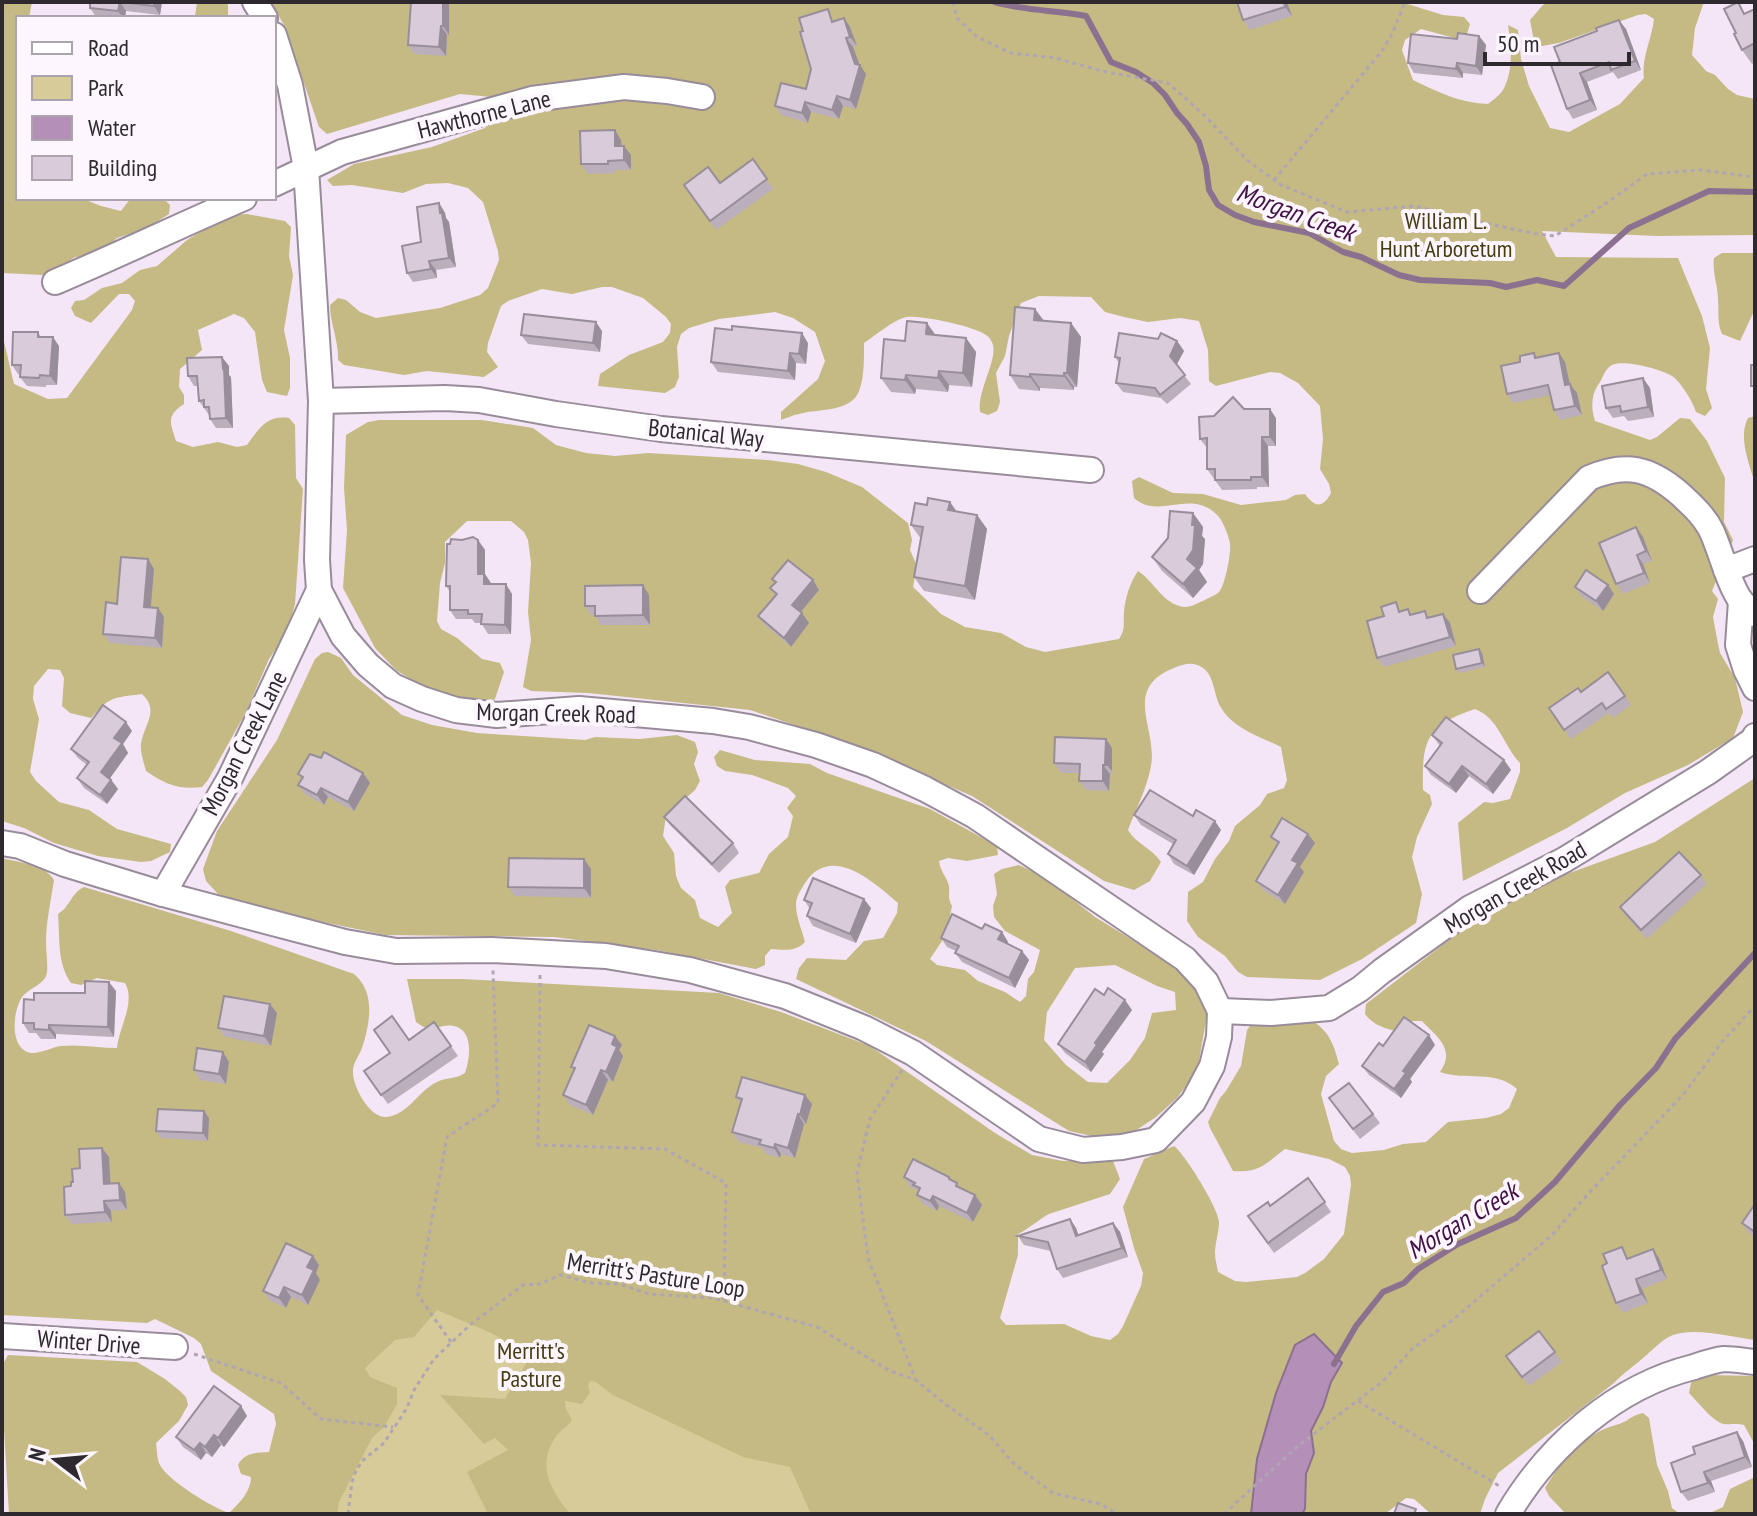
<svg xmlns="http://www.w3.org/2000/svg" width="1757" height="1516" viewBox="0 0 1757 1516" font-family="'PT Sans Narrow',sans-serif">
<rect width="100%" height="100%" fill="#f4e6f6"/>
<path fill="#d7cc99" d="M445,1182L1314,1514H293Z"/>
<g fill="#c5ba84" fill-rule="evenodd">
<path d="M2,2H32L29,18H18V136L15,147L18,158V198H81L101,206L121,211L131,198H163L170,205L169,214L147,228L117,238L103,251L92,256L75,257L52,273L43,275L2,273Z"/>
<path d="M197,2H225L228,5V18H196L195,16Z"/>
<path d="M271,2H1401L1443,15L1464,17L1470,24L1467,34L1458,39L1421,29L1405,40L1402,50L1413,80C1438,92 1460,103 1488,104C1493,100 1500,95 1503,90C1514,71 1511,45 1508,25L1518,30L1521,59L1529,86L1550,128L1569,132L1620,104L1644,78C1641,58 1652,39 1654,19L1646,14L1638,15L1559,43L1542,46L1534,41L1530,20L1543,5L1548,2H1704L1695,28L1692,55L1706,71L1715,75L1728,89L1737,95L1755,99V235L1657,236L1542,231L1556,257L1678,258L1702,316L1710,348L1706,389L1712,408L1705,416L1696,412C1693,402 1681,382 1672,376C1661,369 1623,359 1612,365C1604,369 1603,379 1598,385C1591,395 1591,409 1595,421L1650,440L1657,437L1680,418L1690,419L1707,441L1725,478L1724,522L1733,540L1712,591L1718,599L1713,617L1718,644L1720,653L1735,678L1743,712L1733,738L1688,765L1625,793L1567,828L1463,881L1458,823L1484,802L1493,803L1510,799L1520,772V763C1503,745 1499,718 1475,709C1425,726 1422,741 1423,790L1430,795L1432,804L1417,837L1412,857L1422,894L1416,923L1362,959L1320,980L1247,977L1238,972L1225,956L1198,937L1187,921L1188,892L1203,882L1215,859L1229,841L1235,826L1260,805L1267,794L1284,788L1287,780L1281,747C1259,736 1233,729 1220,706C1214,695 1214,675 1203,668C1193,661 1184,664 1174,668C1121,689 1158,729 1151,766C1147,788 1136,809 1128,830C1136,844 1152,848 1161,862L1150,881L1134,890L1104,881L972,796L851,744L750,710L588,693L531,691L523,687L531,640L528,612L531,563L528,540L524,532L511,521H467L445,542V563L440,583L437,621L441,629L457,638L482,659L500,663L504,672L495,699L486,704L428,690L396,670L375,648L343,588L347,530L344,488L346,435L368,422L379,420H482L533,428L556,445L586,453L615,456L648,453L768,460L798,464L826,472L862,487L908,523L912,540L910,550L917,566L913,587L941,614L965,627L1001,633L1026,647L1045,652L1119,639C1126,629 1123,623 1124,612C1125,599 1130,582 1138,571C1155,582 1163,605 1185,607C1192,607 1197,603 1203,601C1207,598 1215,596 1219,592C1225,586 1231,554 1230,545C1230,538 1223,522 1219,517C1192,486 1159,521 1134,498L1132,481L1139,477L1173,493L1203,494L1241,505L1286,500L1295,495L1305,494C1315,508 1323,508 1331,493L1329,484L1320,469L1323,439L1320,406L1298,383L1280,373L1270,372L1216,386L1209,381L1208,350L1199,321L1180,318L1148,322L1124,317L1105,312L1091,297L1039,296L1021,303L1009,336L1005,356L996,373L1000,402L997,411L988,415L980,412C977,391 997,361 993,345C992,341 989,337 986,335C974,326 920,315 907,317C894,319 875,336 864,343C864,357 865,389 854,399C840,412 816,409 799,414C793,415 787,418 781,420V412L818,379L825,361L815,332L793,318L775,312L719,319L689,328L681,334L677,347L679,377L675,387L665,393L598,386L600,374L629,355L663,342L670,333L671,324L666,317L643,298L612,287H602L572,294L542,289L508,301L501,306L488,343L487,352L498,367L484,377L427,371L404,375L344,365L338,360C339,341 330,324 330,305L338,298L346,300L360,312L376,318L440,308L480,295L488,288L499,260L498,251L483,202L468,188L448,183L426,184L403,193L352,185L333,186L327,180L354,164L432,147L485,128L512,99L460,94L327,134L319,127L284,25Z"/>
<path d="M247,214L285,221L291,227L289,256L293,275L284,330L290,358V388L287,396L267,392L262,380L255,332L244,318L234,314L198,330L202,350L180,369L179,387L184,395V404C166,416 170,422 176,441L193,447L218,442L237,447L247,445C259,429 266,415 289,418L295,425L296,478L303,489L295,604L287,633L269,659L246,712L208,780L202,787C178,790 165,784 146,771C144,763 140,752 141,744C144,724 160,711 142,694C113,698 110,696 91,718L70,713L62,706L64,678L60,670L48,669L34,686L33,699L39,719L30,772L36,781L59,802L89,810L117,829L171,844L170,852L151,861L141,862L98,856L54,843L24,828L2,821V333L14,384L48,399L67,398L132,310L135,301L129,294H119L91,323L75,316L71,308L75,301L84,300L102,288L122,283L140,270L157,266L187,240L229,215Z"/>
<path d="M1722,253H1755V309L1740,341L1722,334C1717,323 1719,312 1718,300C1718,285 1712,272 1714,258Z"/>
<path d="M1755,416V483C1749,464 1738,436 1748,418Z"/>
<path d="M328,652L341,658L353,675L402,715L432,725L477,733L585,740L595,737L640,739L677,735L695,742L698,752L694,764L700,781L695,790L666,816L663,836L674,853L676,876L681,888L695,900L700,918L718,927L732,913L725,887L730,880L759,873L769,854L788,837L793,816L787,808L796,796L788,788L752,775L725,771L717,766L714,757L720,750L755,760L810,764L827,773L930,809L997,846L998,855L967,861L948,858L939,861C940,871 947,877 949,886C950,895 947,897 952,906L946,935L930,959L937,965L965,970L978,981L1005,992L1020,1002L1026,996L1028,979L1034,972L1040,950L1005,931L994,917L993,906L997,894L994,874L1002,869L1019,865L1045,877L1095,917L1188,974L1199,990L1207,1015L1197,1072L1177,1098L1156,1117L1132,1133L1106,1139L1069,1131L926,1041L796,979L799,968L807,958L846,960L864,941L883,938L897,913L898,903C874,882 831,843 805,883C801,890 796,896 796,905C796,917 802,930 805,942C795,952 785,950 771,949L765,956V965L756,969L656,950L554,937L385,935L271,911L218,894L206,881L203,869L217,831L277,740L315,659L322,653ZM1115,965L1157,986L1175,992L1176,1010L1152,1013L1145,1038L1130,1060L1107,1083L1088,1082L1066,1065L1044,1040L1047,1012L1075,968Z"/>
<path d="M1755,778V1340C1731,1337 1696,1327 1673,1335C1661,1340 1653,1350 1643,1358C1633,1367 1623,1373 1614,1383L1498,1473L1485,1499L1480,1514H1431L1414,1499L1406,1498L1385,1514H811L790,1467L743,1457L611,1394L596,1382L590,1381L588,1386L590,1392L582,1404L565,1401L566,1409L572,1420C568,1427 559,1431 555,1438C536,1467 552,1491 570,1514H488L467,1472L508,1450L495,1438L484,1444L440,1395L505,1399L531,1355L491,1333L437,1310L414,1337L395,1340L365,1368L370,1377L397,1388V1404L384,1427L372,1438L339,1502L337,1514H9L2,1395V1366L8,1355L137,1362L165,1379L180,1391L186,1397L188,1405L179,1421L156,1443C157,1450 157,1458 159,1463C165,1479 213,1508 229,1513C239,1504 251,1491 251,1477L241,1474L238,1465C245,1452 256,1453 269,1452L276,1424L274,1414L211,1371L201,1344L194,1338L155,1319L147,1323L2,1315V858C20,863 45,864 54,880C51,901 46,922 46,942C46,952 48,963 47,973C44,986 27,988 21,999C13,1012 9,1049 31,1053C40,1054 52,1047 61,1046C80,1044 99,1048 117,1048C119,1027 136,1002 125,983L97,978L81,985L71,983C57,963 60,939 58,914C70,907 71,893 84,887L231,931L354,974C376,992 370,1024 362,1048C359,1056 353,1063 353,1071C352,1086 370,1119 387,1117C409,1114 418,1091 437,1082C446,1077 454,1080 465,1073C470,1059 474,1030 454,1026C437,1023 434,1036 416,1022L407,979H462L719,993L781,1012L870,1046L995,1133L1032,1155L1063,1161L1104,1159L1113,1161L1120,1179L1110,1194L1049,1214C1038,1220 1030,1228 1018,1234V1255L1000,1318L1006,1325L1064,1324L1091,1336L1110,1340L1118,1334L1123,1326L1141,1286L1143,1273L1134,1248L1123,1207L1144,1159L1174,1146C1184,1153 1219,1209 1219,1222C1219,1232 1215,1243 1215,1253C1215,1259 1217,1266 1218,1272L1235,1281L1246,1282L1297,1277L1305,1273L1324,1259L1344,1234L1351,1185L1350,1176L1345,1167L1329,1159L1285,1149C1265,1164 1260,1173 1233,1171L1210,1128L1208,1122L1220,1098L1226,1091L1241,1066L1247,1030L1253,1022L1313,1021C1330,1033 1334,1045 1339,1064L1326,1076L1321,1094L1334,1141L1341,1149L1352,1153L1384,1150L1403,1144L1426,1142L1448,1122L1486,1118L1501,1114L1509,1108L1517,1089C1495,1069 1466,1081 1440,1072C1456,1049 1437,1037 1422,1021H1413L1398,1031C1385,1029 1373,1025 1365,1014L1366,1004L1471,923L1564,875L1655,842Z"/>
<path d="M1707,1375L1755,1376V1445L1744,1425C1736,1423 1731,1425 1724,1424C1713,1422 1697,1401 1689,1393L1691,1383L1698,1377Z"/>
<path d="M1643,1413L1649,1418L1657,1465L1668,1491L1672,1508L1680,1514H1566L1549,1496L1545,1488C1561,1462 1574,1445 1602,1430C1610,1426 1619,1425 1626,1421C1632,1417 1635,1415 1643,1413Z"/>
<path d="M1755,1477V1514H1696L1710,1513L1723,1507L1730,1489Z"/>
</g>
<path fill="#b48fb8" stroke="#8c708f" stroke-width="2" d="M1314,1334L1342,1363L1331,1382L1323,1407L1311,1431L1314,1453L1306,1474L1305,1509L1302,1514H1251L1257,1459L1276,1393L1295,1345Z"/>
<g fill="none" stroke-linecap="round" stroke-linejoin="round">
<g stroke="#8c708f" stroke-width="6">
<path d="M994,2C1024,11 1056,10 1086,16L1111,62L1136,72L1153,83L1165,95L1177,113L1187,124L1199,142L1206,166L1209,190L1218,205L1235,215L1254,222L1309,233L1343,252L1361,257L1399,275L1420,280L1490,283L1506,287L1537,280L1564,286L1629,228L1709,191L1755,192"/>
<path d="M1334,1364L1356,1326L1383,1292L1404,1283L1418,1269L1458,1244L1516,1218L1555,1182L1620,1105L1656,1068L1675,1039L1755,953"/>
</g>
<g stroke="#998c9a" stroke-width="28">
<g id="minor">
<path d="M255,2L265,18"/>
<path d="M274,184L342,152L532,99L624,87L667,91L702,97"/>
<path d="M55,282C119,255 181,225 244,198"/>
<path d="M321,401L445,398L479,400L556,414L661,429L1091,470"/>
<path d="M1726,570L1755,559"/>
<path d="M1480,591L1589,478C1626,462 1650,468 1680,494C1692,505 1705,517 1712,532C1721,552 1729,585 1741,601C1745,606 1751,610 1755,614"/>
<path d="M1741,601L1738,645L1746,670L1755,688"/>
<path d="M2,843L20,846L65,864L163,894L345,942L396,951L492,950L606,956L690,970L785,996L864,1028L913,1053L1039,1139L1083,1150L1122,1147L1156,1140L1193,1102L1212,1066L1219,1037L1220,1011L1206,982L1185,959L975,816L925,789L873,765L816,745L749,727L713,721L579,709L497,715L456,710L422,699L393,686L368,665L343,636L319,590L317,560L321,401L306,168L290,85L274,35"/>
<path d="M163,894L230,778L319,590"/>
<path d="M1220,1011L1271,1013L1329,1008L1360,989L1382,971L1470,908L1564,860L1708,772L1753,740L1755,736"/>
<path d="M2,1336L175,1347"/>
<path d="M1508,1514C1548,1446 1616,1386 1694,1367C1703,1364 1714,1360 1724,1359C1734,1359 1745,1361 1755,1362"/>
</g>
</g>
<g stroke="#b0a5b2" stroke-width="3" stroke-dasharray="4 4" stroke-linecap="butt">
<path d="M953,2L957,18L977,37L1011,53L1055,58L1106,72L1168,83L1204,115L1247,160L1281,185L1347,212L1414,206L1489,224L1537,234L1555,236L1608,202L1647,174L1700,170L1755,177"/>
<path d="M1274,180L1382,51L1393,32L1405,2"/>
<path d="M540,975L538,1145L665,1149L726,1183L724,1301"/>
<path d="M902,1070L870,1119L857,1173L868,1258L915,1378"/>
<path d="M451,1342L418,1295L447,1137L498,1103L493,970"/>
<path d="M194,1354L281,1383L321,1419L393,1427"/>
<path d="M1358,1401L1501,1487"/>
<path d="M348,1514L352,1482L355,1473L362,1461L384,1443L407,1408L414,1390L434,1359L470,1325L523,1285L540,1284L560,1275L591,1283L619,1284L649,1294L713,1298L817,1327L890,1371L916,1380L945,1404L989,1435L1014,1464L1053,1493L1100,1504L1118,1514"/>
<path d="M1224,1514L1298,1446L1383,1381L1412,1349L1454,1319L1552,1235L1588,1194L1683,1095L1722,1042L1755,1006"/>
</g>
<use href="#minor" stroke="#fff" stroke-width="24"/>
</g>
<g fill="#bbafbb">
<path d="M90,2H162L160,15L126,11L125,18L96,17L90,8Z"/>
<path d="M418,2H448L449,4V35H447L446,56L414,54L408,45Z"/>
<path d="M1287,2L1292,16L1250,30L1243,20Z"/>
<path d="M1755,9V62L1752,64L1742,50L1736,33L1746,14Z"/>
<path d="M834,18L835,21L844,18L850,27L857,46L853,47L859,65L866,74L856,109L843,106L839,119L811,112L808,123L781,115L775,106L806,89Z"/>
<path d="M1626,29L1641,70L1618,79L1613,72L1587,82L1597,110L1573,119L1567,109L1560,62Z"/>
<path d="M1479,36L1486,45L1482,75L1463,73V78L1414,73L1408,63L1457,39Z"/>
<path d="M615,130L621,140L622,146L631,155V170H615V173L588,174L581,164Z"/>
<path d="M753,159L773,189L716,230L684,185L720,183Z"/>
<path d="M439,203L445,213L446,218L449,222L456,267L436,270L437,278L413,282L407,273Z"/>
<path d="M1044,321L1071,323L1081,337L1077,387H1074V390L1040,388V391L1019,389L1010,375Z"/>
<path d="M602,331L600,352L528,344L521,335Z"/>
<path d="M38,332L41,337L59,346L57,385H46V387L27,386L20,377V374H18L12,365Z"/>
<path d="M936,335L966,338L976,352L972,387L949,385L948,392L916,389L915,394L891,392L881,378L905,341Z"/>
<path d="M1177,341L1184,351L1176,365L1191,384L1167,404L1161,398L1123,392L1116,383L1119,363L1115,357Z"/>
<path d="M808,343L806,364L796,363L795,380L718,372L711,362Z"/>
<path d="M1534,353L1537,357L1565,362L1570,384L1577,393L1582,415L1560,420L1554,410L1551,395L1513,403L1507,394L1520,362Z"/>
<path d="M229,366V375L231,377L233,428H216L210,419L209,415L199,401L198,386H194L188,376Z"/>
<path d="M1650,388L1654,417L1628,421L1624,416L1613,418L1606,408Z"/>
<path d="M1244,409L1276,418V446H1268L1269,487H1257V489L1222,490L1207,469V448L1200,439L1214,416Z"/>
<path d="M956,511L977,515L987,529L975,600L924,591L914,577L921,539L911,525Z"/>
<path d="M1193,513L1203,527L1202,536L1205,539L1203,564L1199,570L1207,582L1193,598L1162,571L1152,557Z"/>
<path d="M1643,537L1652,561L1643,564L1650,583L1623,594L1616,584Z"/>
<path d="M478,540L485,550V574L491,584L512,594L511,634H488L481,623H475L472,619H456L450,610V592L446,586Z"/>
<path d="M148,559L154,569L151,607L158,608L164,617L162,648L110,643L103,634L117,604Z"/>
<path d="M772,579L819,590L801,612L809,623L791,647L765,625L758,616L775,596L770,588L775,583Z"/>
<path d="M643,585L649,595L650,625H601L595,615H591L585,606Z"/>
<path d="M1608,585L1614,594L1603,611L1581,596L1575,587Z"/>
<path d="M1408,609L1412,615L1430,618L1443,614L1450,623L1456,646L1384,667L1377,658L1402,611Z"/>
<path d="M1479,649L1482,653L1485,667L1459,673L1456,669Z"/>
<path d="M1608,672L1631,705L1613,718L1609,713L1571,739L1549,708L1581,692Z"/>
<path d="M132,731L123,744L128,753L110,778L118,789L107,804L84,788L77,778L87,765L78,758L71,749Z"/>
<path d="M1432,735L1504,760L1511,770L1493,794L1469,776L1456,793L1431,775L1425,766L1440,746Z"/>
<path d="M1106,739L1112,748V771L1114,774H1110L1109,791L1086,790L1079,781L1080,773H1061L1054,763Z"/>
<path d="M363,773L370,783L354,811L328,797L324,805L305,794L298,785L302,779L298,774Z"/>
<path d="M1134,815L1193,816L1221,830L1194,875L1174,864L1168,854L1173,844L1141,825Z"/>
<path d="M664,817L733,843L739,853L719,873L671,826Z"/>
<path d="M1271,837L1315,843L1300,867L1304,872L1285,904L1263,890L1256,881L1277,846Z"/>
<path d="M591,869V898L515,896L508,887Z"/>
<path d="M1701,875L1707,884L1647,939L1626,916L1620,907Z"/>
<path d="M804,900L871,908L856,943L813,926L807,916L810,909Z"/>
<path d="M982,929L1002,932L1008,942L1007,944L1022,951L1029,960L1015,988L962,962L955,953L956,951L947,947L941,938Z"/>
<path d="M116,991L114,1037L56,1034V1039H41L36,1033H29L23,1023L34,1000L85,993Z"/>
<path d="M1104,995L1132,1010L1102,1052L1104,1054L1091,1072L1065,1053L1058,1044Z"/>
<path d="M270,1004L277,1013L271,1046L225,1037L218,1028Z"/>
<path d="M434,1022L458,1056L388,1104L364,1071Z"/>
<path d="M615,1036L622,1045L619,1050L623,1056L613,1082L608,1080L593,1115L570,1105L563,1095L574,1070L571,1067Z"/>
<path d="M1435,1045L1410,1079L1412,1082L1401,1098L1369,1075L1362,1066L1383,1046Z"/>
<path d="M229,1062L226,1084L200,1080L194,1070Z"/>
<path d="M805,1095L812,1104L806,1124H804L795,1158L781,1154L780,1158L766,1154L762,1148L739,1142L732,1132L740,1103L736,1097Z"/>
<path d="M1336,1108L1373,1114L1380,1123L1360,1139Z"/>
<path d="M204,1111L209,1118L208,1141L161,1138L156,1131Z"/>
<path d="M102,1148L109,1157L110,1183H119L125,1192L127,1210L111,1211L112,1222L72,1224L65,1215L71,1186L80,1168Z"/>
<path d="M904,1177H949L961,1188L975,1195L982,1205L973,1222L939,1206L937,1211L923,1204L917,1195L918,1192L917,1190L910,1187Z"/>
<path d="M1308,1178L1331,1212L1274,1253L1248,1216L1270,1206Z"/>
<path d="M1755,1204V1237L1748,1232L1742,1223Z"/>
<path d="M1070,1219L1076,1228L1078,1235L1113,1223L1120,1232L1128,1257L1063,1278L1057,1269L1051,1251L1024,1245L1018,1236Z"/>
<path d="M1629,1258H1659L1667,1279L1642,1289L1648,1303L1623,1313L1616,1303Z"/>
<path d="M319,1265L316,1273L320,1280L308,1305L291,1297L286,1308L269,1300L263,1291Z"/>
<path d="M1539,1331L1562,1362L1529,1386L1506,1356Z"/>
<path d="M241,1406L247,1416L224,1447L221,1445L212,1457L206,1453L201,1460L183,1447L176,1437Z"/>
<path d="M1743,1441L1752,1467L1711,1481L1715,1492L1688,1501L1681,1492L1671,1463Z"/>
</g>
<g fill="#988e99">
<path d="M120,2L126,11L125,18H123L118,11Z"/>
<path d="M154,2H162L160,15L154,6Z"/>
<path d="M443,2H448L449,4V35L443,26Z"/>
<path d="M1284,2H1287L1292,16L1285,7Z"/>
<path d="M844,18L850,27L857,46L850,37Z"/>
<path d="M1619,20L1626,29L1641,70L1635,61Z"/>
<path d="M441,26L447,35L446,56L439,47Z"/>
<path d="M1479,36L1486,45L1482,75L1476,66Z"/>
<path d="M846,38L853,47L860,66V65L866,74L856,109L850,100L855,64Z"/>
<path d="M1457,63L1463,73V78L1456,69Z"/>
<path d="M1580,73L1587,82L1597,110L1590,100Z"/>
<path d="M837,96L843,106L839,119L832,110Z"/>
<path d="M805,102L811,112L808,123L802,113Z"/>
<path d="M615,130L621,140L622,155L615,146Z"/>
<path d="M624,146L631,155V170L624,160Z"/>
<path d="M439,203L445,213L446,218L449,222L456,267L449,258Z"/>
<path d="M429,261L436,270L437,278L431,269Z"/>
<path d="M1035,309L1045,322L1034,320Z"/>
<path d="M596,322L602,331L600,352L593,343Z"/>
<path d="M927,323L937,337L926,334Z"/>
<path d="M1071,323L1081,337L1077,387L1067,373Z"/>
<path d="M802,333L808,343L806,364L799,354Z"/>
<path d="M53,337L59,346L57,385L50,376Z"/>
<path d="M966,338L976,352L972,387L963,373Z"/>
<path d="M1177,341L1184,351L1176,366L1170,356Z"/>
<path d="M790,353L796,363L795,380L788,371Z"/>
<path d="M1559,353L1565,362L1572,394L1565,385Z"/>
<path d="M222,357L229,366V375L231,377L233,428L226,418Z"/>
<path d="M939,371L949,385L948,392L938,378Z"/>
<path d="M1064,373L1074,387V390L1064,376Z"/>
<path d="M1030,374L1040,388V391L1030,377Z"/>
<path d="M906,375L916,389L915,394L905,380Z"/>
<path d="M1643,378L1650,388L1654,417L1648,407Z"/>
<path d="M1570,384L1577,393L1582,415L1575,406Z"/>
<path d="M1270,409L1276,418V446L1270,437Z"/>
<path d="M1262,437L1268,446L1269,487L1262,477Z"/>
<path d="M950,502L960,516L948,510Z"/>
<path d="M1193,513L1203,527L1202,536L1205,539L1203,564L1199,570L1207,582L1193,598L1183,584Z"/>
<path d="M977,515L987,529L975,600L965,586Z"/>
<path d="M1636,527L1643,537L1652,561L1646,551Z"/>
<path d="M478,540L485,550V574L491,583V593L478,574Z"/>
<path d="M1637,555L1643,564L1650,583L1644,573Z"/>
<path d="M148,559L154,569L150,616L144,607Z"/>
<path d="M813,580L819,590L799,614L792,605Z"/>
<path d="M506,584L512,594L511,634L505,625Z"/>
<path d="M643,585L649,595L650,625L643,615Z"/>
<path d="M1608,585L1614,594L1603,611L1596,601Z"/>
<path d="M158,608L164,617L162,648L155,638Z"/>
<path d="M802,613L809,623L791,647L784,638Z"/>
<path d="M1443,614L1450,623L1456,646L1450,637Z"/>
<path d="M1479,649L1482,653L1485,667L1482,663Z"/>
<path d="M126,722L132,731L123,744L128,753L108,781L101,772L114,738Z"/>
<path d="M1106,739L1112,748V771L1105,763Z"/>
<path d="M1504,760L1511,770L1493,794L1486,784Z"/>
<path d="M1103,765L1110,774L1109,791L1103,781Z"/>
<path d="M1462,766L1469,776L1456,793L1449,784Z"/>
<path d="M363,773L370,783L354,811L348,802Z"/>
<path d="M111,780L118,789L107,804L100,795Z"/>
<path d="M321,788L328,797L324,805L317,795Z"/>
<path d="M1215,821L1221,830L1194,875L1187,866Z"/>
<path d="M1308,834L1315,843L1300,867L1304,872L1285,904L1278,895L1292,860Z"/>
<path d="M584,859L591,869V898L584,888Z"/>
<path d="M864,899L871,908L856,943L850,934Z"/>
<path d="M1002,932L1008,942L1005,949L998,939Z"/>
<path d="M1022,951L1029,960L1015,988L1009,978Z"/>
<path d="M109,982L116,991L114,1037L108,1027Z"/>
<path d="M1125,1000L1132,1010L1102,1052L1104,1054L1091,1072L1085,1062L1095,1043Z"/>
<path d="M270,1004L277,1013L271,1046L264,1036Z"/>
<path d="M49,1025L56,1034V1039L49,1030Z"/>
<path d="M1429,1035L1435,1045L1410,1079L1412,1082L1401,1098L1394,1089L1403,1071Z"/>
<path d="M615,1036L622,1045L619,1050L623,1056L613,1082L606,1072L612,1044Z"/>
<path d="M223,1052L229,1062L226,1084L219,1074Z"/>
<path d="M601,1070L608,1080L593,1115L586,1105Z"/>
<path d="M805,1095L812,1104L806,1124L800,1115Z"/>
<path d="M204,1111L209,1118L208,1141L203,1133Z"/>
<path d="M798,1114L804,1124L795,1158L788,1148Z"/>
<path d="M775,1144L781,1154L780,1158L774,1148Z"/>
<path d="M102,1148L109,1157L111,1193L104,1184Z"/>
<path d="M119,1183L125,1192L127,1210L120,1200Z"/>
<path d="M975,1195L982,1205L973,1222L967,1213Z"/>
<path d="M933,1196L939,1206L937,1211L930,1201Z"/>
<path d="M104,1201L111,1211L112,1222L105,1212Z"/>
<path d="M1070,1219L1076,1228L1082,1245L1076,1236Z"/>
<path d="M1113,1223L1120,1232L1128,1257L1122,1248Z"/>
<path d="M1653,1249L1659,1258L1667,1279L1661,1270Z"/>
<path d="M313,1256L319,1265L316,1273L320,1280L308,1305L302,1295L307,1267Z"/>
<path d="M1636,1279L1642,1289L1648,1303L1641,1294Z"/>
<path d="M284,1287L291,1297L286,1308L279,1298Z"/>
<path d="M241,1406L247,1416L224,1447L218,1438Z"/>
<path d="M1737,1432L1743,1441L1752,1467L1745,1457Z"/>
<path d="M214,1435L221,1445L212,1457L205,1447Z"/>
<path d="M200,1443L206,1453L201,1460L194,1450Z"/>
<path d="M1704,1472L1711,1481L1715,1492L1708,1483Z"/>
</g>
<g fill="#d9cbda" stroke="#988e99" stroke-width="2">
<path d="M90,2H120L118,11L90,8Z"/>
<path d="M123,2H154V6Z"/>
<path d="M411,2H443V26H441L439,47L408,45Z"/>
<path d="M1237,2H1284L1285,7L1243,20Z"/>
<path d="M1738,2L1744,14L1755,9V43L1742,50L1734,34L1736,33L1724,9Z"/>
<path d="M828,9L832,22L844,18L850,37L846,38L855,64L860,65L850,100L837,96L832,110L805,102L802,113L775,106L781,83L806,89L811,69L800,32L803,31L799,18Z"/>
<path d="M1619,20L1635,61L1611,70L1609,62L1580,73L1590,100L1567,109L1551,65L1560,62L1554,47L1597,31L1596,28Z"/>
<path d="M1458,33L1479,36L1476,66L1457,63L1456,69L1408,63L1411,34L1457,39Z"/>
<path d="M615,130V146H624V160L608,161V164H581L580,131Z"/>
<path d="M753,159L767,179L710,221L684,185L708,167L720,183Z"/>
<path d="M439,203L440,213H442L449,258L429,261L431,269L407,273L402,246L421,242L417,207Z"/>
<path d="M1015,307L1035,309L1034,320L1071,323L1067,373H1064V376L1030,374V377L1010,375Z"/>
<path d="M524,314L596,322L593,343L521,335Z"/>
<path d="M907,321L927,323L926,334L966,338L963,373L939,371L938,378L906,375L905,380L881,378L884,339L905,341Z"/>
<path d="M732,326L802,333L799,354L790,353L788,371L711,362L715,328L732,330Z"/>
<path d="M13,332H38V337H53L50,376L40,375L39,378L20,377L21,365H12Z"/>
<path d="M1119,333L1158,339L1161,333L1177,341L1170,356L1185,375L1160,395L1155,388L1116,383L1120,358L1115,357Z"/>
<path d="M1534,353L1535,358L1559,353L1565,385L1570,384L1575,406L1554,410L1548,385L1507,394L1501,366L1520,362V356Z"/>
<path d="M222,357L223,368L224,367L226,418L210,419L209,407H204V400L199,401L197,376H188L187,358Z"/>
<rect x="1751" y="365" width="4" height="21"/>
<path d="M1643,378L1648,407L1621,412L1620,406L1606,408L1602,386Z"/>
<path d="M1233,397L1244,409H1270V437H1262V477H1251V480H1215V469H1207V438L1200,439L1199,417L1214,416Z"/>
<path d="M928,498L950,502L948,510L977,515L965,586L914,577L923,527L911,525L915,503L927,505Z"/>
<path d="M1170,511L1193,513L1192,525H1195L1193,550L1187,559L1197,568L1183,584L1152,557L1168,538Z"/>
<path d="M1636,527L1646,551L1637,555L1644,573L1616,584L1599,543Z"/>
<path d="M473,537L478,540V574H484V584H506L505,625L481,624L482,614H468V610H450V586H446L447,544H450L451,539L462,540Z"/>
<path d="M121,557L148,559L144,607L158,608L155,638L103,634L106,602L117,604Z"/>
<path d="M788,560L813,580L792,605L802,613L784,638L758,616L777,594L770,588L776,582L772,579Z"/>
<path d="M1586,570L1608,585L1596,601L1575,587Z"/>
<path d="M643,585V615L595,616V606H585V586Z"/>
<path d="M1396,602L1399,612L1408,609L1410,615L1425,611L1427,618L1443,614L1450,637L1377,658L1367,621L1384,616L1381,607Z"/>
<path d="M1479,649L1482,663L1456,669L1453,655Z"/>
<path d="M1608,672L1625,696L1606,709L1602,703L1564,730L1549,708L1578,688L1581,692Z"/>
<path d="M103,705L126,722L114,738L122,743L101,772L111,780L100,795L77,778L89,762L71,749Z"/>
<path d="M1446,717L1504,760L1486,784L1462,766L1449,784L1425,766L1442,743L1432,735Z"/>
<path d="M1055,737L1106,739L1105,763L1108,765H1103V781H1079L1080,764L1054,763Z"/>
<path d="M324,752L363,773L348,802L321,788L317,795L298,785L303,777L298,774L310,754L321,758Z"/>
<path d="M1150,790L1193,816L1196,810L1215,821L1187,866L1168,854L1176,840L1134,815Z"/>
<path d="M685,796L733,843L712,864L664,817Z"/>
<path d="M1282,818L1308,834L1292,860L1298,863L1278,895L1256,881L1279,842L1271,837Z"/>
<path d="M1679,852L1701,875L1641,930L1620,907Z"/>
<path d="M509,858L584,859V888L508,887Z"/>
<path d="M813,878L864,899L850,934L807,916L812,903L804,900Z"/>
<path d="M952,914L982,929L985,924L1002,932L998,939L1022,951L1009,978L955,953L959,946L941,938Z"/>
<path d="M85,981L109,982L108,1027L49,1025V1030L34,1029V1023H23L24,999L34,1000V993H85Z"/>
<path d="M1108,988L1125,1000L1095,1043L1097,1045L1085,1062L1058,1044L1095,989L1104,995Z"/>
<path d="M224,996L270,1004L264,1036L218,1028Z"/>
<path d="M392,1016L409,1040L434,1022L451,1046L381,1095L364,1071L390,1053L374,1030Z"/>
<path d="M1404,1017L1429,1035L1403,1071L1406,1073L1394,1089L1362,1066L1379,1043L1383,1046Z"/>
<path d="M589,1025L615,1036L612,1044L617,1047L606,1072L601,1070L586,1105L563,1095L575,1068L571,1067Z"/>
<path d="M197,1048L223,1052L219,1074L194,1070Z"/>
<path d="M742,1077L805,1095L800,1115L798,1114L788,1148L775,1144L774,1148L759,1144L761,1140L732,1132L742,1099L736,1097Z"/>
<path d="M1349,1083L1373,1114L1353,1129L1329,1098Z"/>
<path d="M158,1109L204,1111L203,1133L156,1131Z"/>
<path d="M102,1148L104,1184L119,1183L120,1200L104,1201L105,1212L65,1215L64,1187L71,1186V1182H73L72,1169L80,1168L79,1149Z"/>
<path d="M913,1159L949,1177V1179L957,1183L956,1186L975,1195L967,1213L933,1196L930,1201L917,1195L920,1188L913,1185L915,1183L904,1177Z"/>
<path d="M1308,1178L1325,1202L1268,1243L1248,1216L1268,1202L1270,1206Z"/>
<path d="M1755,1204V1232L1742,1223Z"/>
<path d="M1070,1219L1076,1236L1113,1223L1122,1248L1057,1269L1048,1242L1018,1236Z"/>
<path d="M286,1243L313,1256L307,1267L314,1270L302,1295L284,1287L279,1298L263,1291Z"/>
<path d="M1622,1247L1627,1259L1653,1249L1661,1270L1636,1279L1641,1294L1616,1303L1602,1266L1607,1263L1603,1254Z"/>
<path d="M1539,1331L1555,1352L1522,1377L1506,1356Z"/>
<path d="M214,1386L241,1406L218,1438L214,1435L205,1447L200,1443L194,1450L176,1437Z"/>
<path d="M1737,1432L1745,1457L1704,1472L1708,1483L1681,1492L1671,1463L1695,1454L1693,1447Z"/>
<path d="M1398,1503L1416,1509L1414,1514H1394Z"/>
</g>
<g text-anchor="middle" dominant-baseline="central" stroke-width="8" stroke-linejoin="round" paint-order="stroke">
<g font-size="24" fill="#2e292f" stroke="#fef6ff">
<text transform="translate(484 114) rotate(-14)">Hawthorne Lane</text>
<text transform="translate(706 433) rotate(6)">Botanical Way</text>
<text transform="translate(556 713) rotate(1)">Morgan Creek Road</text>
<text transform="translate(244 743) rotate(-63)">Morgan Creek Lane</text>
<text transform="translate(1515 887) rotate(-30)">Morgan Creek Road</text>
<text transform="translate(656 1275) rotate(9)">Merritt's Pasture Loop</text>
<text transform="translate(89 1342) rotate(4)">Winter Drive</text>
</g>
<g font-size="24" fill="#453c11" stroke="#fef6ff">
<text x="1446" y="220">William L.<tspan x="1446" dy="28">Hunt Arboretum</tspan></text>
<text x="531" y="1350">Merritt's<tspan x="531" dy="28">Pasture</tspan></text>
</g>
<g font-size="26" font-style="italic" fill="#401145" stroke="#fef6ff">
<text transform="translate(1296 212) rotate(20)">Morgan Creek</text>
<text transform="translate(1462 1220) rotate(-31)">Morgan Creek</text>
</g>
</g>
<rect width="1757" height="1516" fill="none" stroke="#2e292f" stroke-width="8"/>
<rect x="16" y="16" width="260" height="184" fill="#fef6ff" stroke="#aba4ac" stroke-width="2"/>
<rect x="32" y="42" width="40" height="12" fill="#ffffff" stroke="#aba4ac" stroke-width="2"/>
<text x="88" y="56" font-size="24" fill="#2e292f">Road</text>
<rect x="32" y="76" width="40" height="24" fill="#d7cc99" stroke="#aba4ac" stroke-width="2"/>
<text x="88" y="96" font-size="24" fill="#2e292f">Park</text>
<rect x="32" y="116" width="40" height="24" fill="#b48fb8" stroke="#aba4ac" stroke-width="2"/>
<text x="88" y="136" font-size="24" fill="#2e292f">Water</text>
<rect x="32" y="156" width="40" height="24" fill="#d9cbda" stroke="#aba4ac" stroke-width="2"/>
<text x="88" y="176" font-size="24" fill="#2e292f">Building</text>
<g transform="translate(56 1460) rotate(286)" stroke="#fef6ff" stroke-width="6" paint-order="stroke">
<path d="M0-6L14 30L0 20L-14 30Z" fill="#2e292f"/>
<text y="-12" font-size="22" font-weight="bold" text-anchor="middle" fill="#2e292f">N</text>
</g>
<path d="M1485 52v12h144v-12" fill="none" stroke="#2e292f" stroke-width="4"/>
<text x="1497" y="52" font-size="24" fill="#2e292f" stroke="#fef6ff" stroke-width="6" paint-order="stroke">50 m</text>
</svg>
